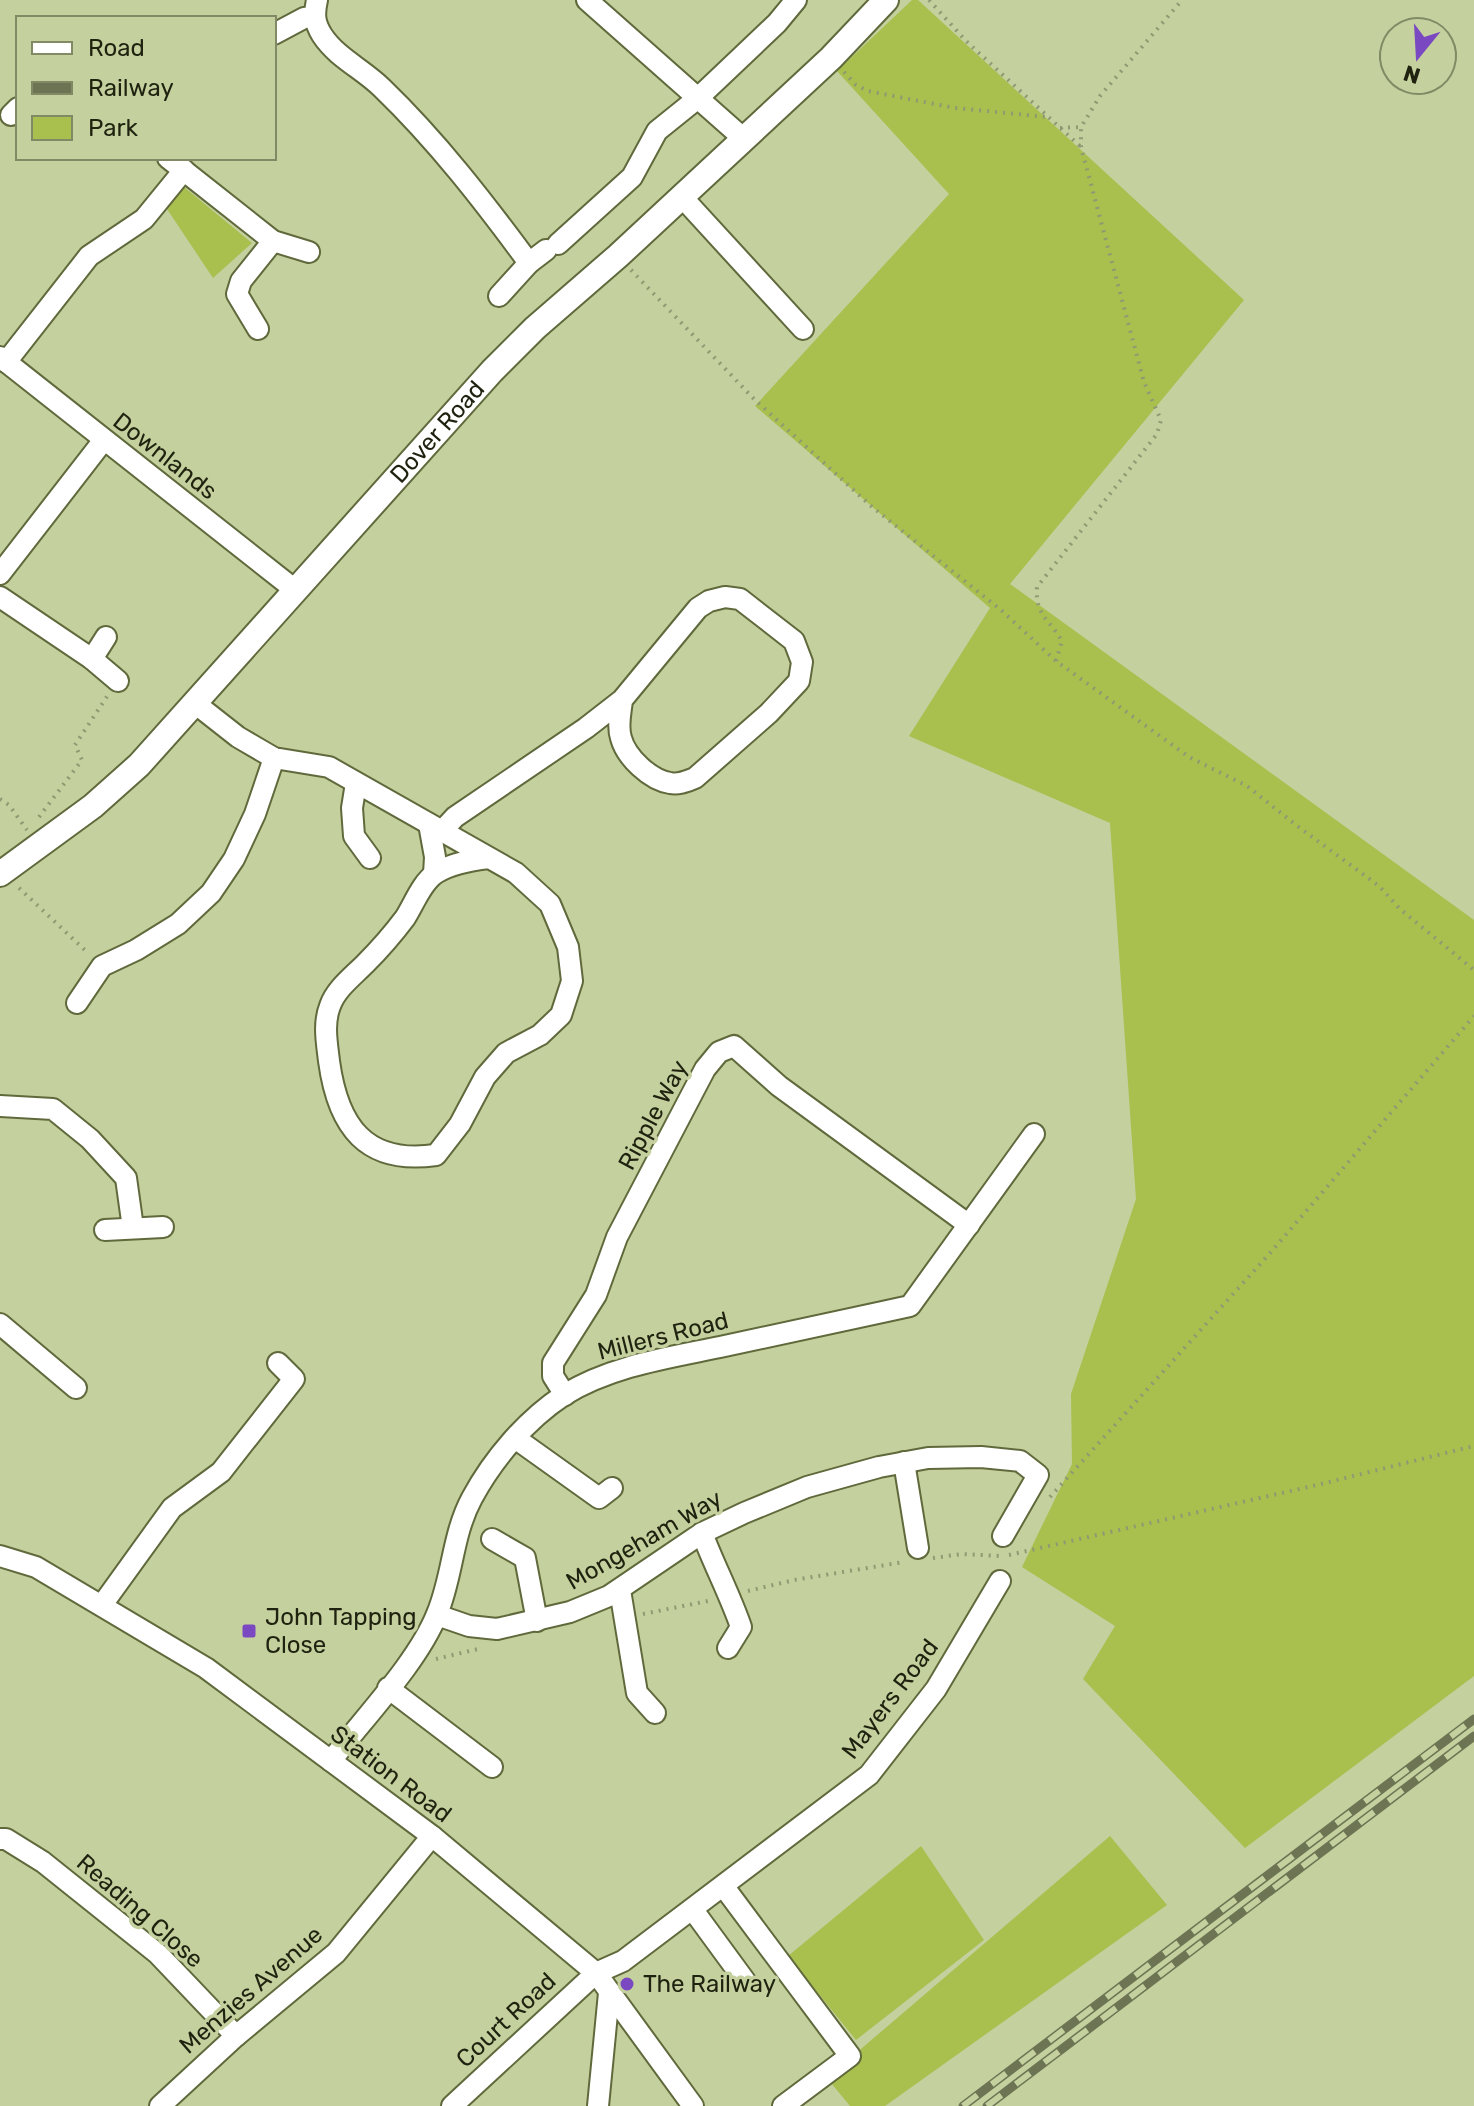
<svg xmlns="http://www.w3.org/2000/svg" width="1474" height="2106" viewBox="0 0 1474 2106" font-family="Rubik,sans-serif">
<rect width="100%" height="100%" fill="#c4d09e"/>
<g fill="#a9bf4e">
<path d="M912,0H918L1244,300L1010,584L1474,920V1676L1245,1848L1083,1679L1115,1626L1022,1567L1072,1464L1071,1394L1136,1199L1110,823L909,736L990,608L755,406L949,194L837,71Z"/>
<path d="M184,187L252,243L213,278L167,209Z"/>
<path d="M1110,1836L1167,1905L885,2106H850L827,2078Z"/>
<path d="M921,1846L984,1940L856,2040L788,1956Z"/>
</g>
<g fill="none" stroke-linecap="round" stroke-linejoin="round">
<g stroke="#5f693b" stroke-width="24">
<g id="minor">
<path d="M317,0C314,14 314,22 322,35C337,58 363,69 382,88C437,141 484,202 529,263"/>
<path d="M587,0L744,139"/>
<path d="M274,34L304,18L314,17"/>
<path d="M11,115L18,108"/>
<path d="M168,158L273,241L309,252"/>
<path d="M682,197L803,329"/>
<path d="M558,244L632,177L657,131L698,98L777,23L796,0"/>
<path d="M499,296L529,263L546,250"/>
<path d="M258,329L237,294L241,281L273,241"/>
<path d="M0,357L294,589"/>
<path d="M6,362L89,256L144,219L184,170"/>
<path d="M0,574L103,441"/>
<path d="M0,597L92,659L118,681"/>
<path d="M92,659L106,637"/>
<path d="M196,704L238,737L274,758L329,767L516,873L550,904L568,947L572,981L561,1015L540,1035L506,1053L485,1077L460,1124L436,1155C366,1165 338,1127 329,1061C327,1043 323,1024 330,1006C336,989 352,977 365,964C379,950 393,934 405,918C414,904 422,882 436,873C452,863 472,860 489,858"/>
<path d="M356,783L352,808L354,836L370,858"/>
<path d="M429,824L435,857L434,874"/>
<path d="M442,831L455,817L586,728L622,700L698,608L709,601L725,597L740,599L794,641L802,662L799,681L769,713L695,778C687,781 679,785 670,783C650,780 626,757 621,738C617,725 621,712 622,700"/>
<path d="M77,1003L102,966L136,950L178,924L211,893L234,859L255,814L274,758"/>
<path d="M0,1106L53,1109L90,1139L126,1178L133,1228"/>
<path d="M105,1230L163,1227"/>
<path d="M0,1324L76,1388"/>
<path d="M565,1395L553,1376V1363L596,1295L617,1237L705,1069L719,1052L734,1046L779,1086L969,1225"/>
<path d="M515,1438L599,1498L612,1488"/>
<path d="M904,1462L918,1548"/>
<path d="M702,1533C714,1565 730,1595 741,1627L728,1648"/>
<path d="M492,1539L525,1558L537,1621"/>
<path d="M0,1556L36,1567L206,1668L432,1836L596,1973L693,2106"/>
<path d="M620,1590L637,1693L655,1713"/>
<path d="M102,1605L172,1508L221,1472L294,1379L278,1363"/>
<path d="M437,1615L469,1626L497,1629L570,1612L609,1596L702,1533L744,1513L807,1487L879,1467L928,1458L981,1457L1020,1461L1038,1475L1003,1536"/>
<path d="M388,1688L492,1767"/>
<path d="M331,1761C363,1719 418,1662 437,1614C453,1576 452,1535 472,1498C493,1459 526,1420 564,1395C611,1366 667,1358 720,1347C784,1333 847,1320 910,1306L1034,1134"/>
<path d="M0,1839H6L43,1862L158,1954L236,2036"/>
<path d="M724,1887L850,2056L783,2106"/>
<path d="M693,1910L745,1981"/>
<path d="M160,2106L236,2036L336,1953L432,1836"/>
<path d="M452,2106L596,1973L623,1961L869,1775L936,1689L1000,1581"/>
<path d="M598,2106L609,1993"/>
</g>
</g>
<g stroke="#5f693b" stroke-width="28">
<g id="major">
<path id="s1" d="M0,874L93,806L139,765L492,371L535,328L618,256L831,58L886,0"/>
</g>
</g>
<g stroke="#909a72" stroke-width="4" stroke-dasharray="2 6" stroke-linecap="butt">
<path d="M929,0L966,41L1081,147"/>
<path d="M844,72L856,85L868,91L955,108L1048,117"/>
<path d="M1060,128L1081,127"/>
<path d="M631,270L754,399L871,506L1001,610L1056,661L1189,757L1247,786L1296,825L1379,886L1400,909L1474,970"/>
<path d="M1056,661L1062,641C1049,619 1035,615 1037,587L1157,434L1161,420L1144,382L1081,147V127L1100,96L1182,0"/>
<path d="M0,799L9,805L27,830"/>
<path d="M39,817L82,760L75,745L108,695"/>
<path d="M19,888L88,953"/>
<path d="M1050,1497L1271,1252L1474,1016"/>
<path d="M1009,1555L1317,1485L1474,1446"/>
<path d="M933,1558L962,1554L1000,1556"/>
<path d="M748,1591L794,1580L904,1562"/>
<path d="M643,1614L713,1600"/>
<path d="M436,1659L482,1648"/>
</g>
<use href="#minor" stroke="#fff" stroke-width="20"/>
<use href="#major" stroke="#fff" stroke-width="24"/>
<g stroke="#6c7453" stroke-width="9">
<g id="rail">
<path d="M963,2106L1474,1719"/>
<path d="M987,2106L1474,1736"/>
</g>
</g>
<use href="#rail" stroke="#c4d09e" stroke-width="6" stroke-dasharray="18" stroke-linecap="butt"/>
</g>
<g fill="#7a49c1" stroke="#c4d09e" stroke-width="3">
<rect x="241" y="1623" width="16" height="16" rx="4"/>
<circle cx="627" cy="1984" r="8"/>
</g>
<g text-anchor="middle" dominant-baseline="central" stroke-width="7" stroke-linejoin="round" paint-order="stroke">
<g font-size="24" fill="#1e220f" stroke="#c4d09e">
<text stroke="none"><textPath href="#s1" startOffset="624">Dover Road</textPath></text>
<text transform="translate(165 456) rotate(38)">Downlands</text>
<text transform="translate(653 1115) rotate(-62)">Ripple Way</text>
<text transform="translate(663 1336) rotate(-14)">Millers Road</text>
<text transform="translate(644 1540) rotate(-30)">Mongeham Way</text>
<text transform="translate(890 1699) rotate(-53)">Mayers Road</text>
<text transform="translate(391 1774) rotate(37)">Station Road</text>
<text transform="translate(140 1911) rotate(41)">Reading Close</text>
<text transform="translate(251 1990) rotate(-41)">Menzies Avenue</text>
<text transform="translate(506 2020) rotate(-43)">Court Road</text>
</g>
<g font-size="24" fill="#1e220f" stroke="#c4d09e" text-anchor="start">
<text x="265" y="1617">John Tapping<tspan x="265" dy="28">Close</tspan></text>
<text x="643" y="1984">The Railway</text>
</g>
</g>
<rect x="16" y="16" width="260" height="144" fill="#c4d09e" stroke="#828a65" stroke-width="2"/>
<rect x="32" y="42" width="40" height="12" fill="#ffffff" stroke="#828a65" stroke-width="2"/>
<text x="88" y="56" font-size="24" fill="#1e220f">Road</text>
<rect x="32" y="82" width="40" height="12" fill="#6c7453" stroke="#828a65" stroke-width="2"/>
<text x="88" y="96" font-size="24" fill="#1e220f">Railway</text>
<rect x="32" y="116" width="40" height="24" fill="#a9bf4e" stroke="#828a65" stroke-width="2"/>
<text x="88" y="136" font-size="24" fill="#1e220f">Park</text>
<g transform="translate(1418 56) rotate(198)"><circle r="38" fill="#c4d09e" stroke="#828a65" stroke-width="2"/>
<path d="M0-6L14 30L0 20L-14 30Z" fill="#7a49c1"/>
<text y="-12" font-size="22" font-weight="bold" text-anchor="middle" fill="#1e220f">N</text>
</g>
</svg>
